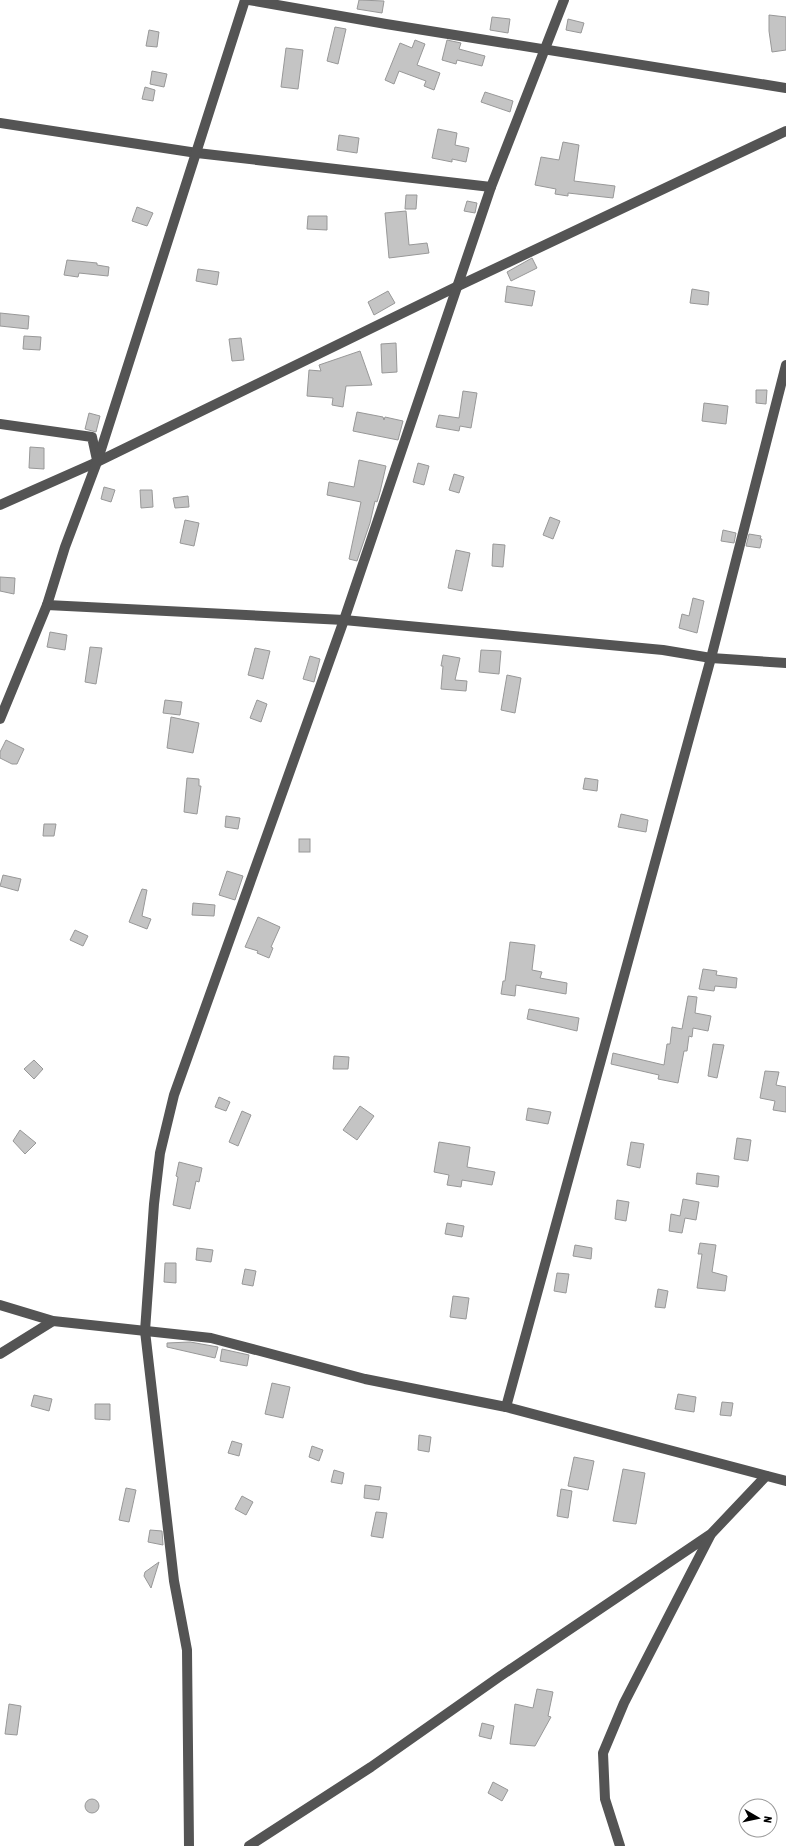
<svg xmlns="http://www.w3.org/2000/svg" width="786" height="1846" viewBox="0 0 786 1846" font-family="'Asap Condensed',sans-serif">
<rect width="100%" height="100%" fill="#fff"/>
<g fill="#c4c4c4" stroke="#989898">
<path d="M359,0L384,1L382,13L357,9Z"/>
<path d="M769,15L786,17V50L772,52L769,31Z"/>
<path d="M492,17L510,19L508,33L490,30Z"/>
<path d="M568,19L584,23L581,33L566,30Z"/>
<path d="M335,27L346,29L338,64L327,61Z"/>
<path d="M149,30L159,32L157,47L146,46Z"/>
<path d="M415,40L425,44L417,65L440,73L434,90L424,86L426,81L399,71L394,84L385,80L400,43L412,48Z"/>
<path d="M447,40L461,43L459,49L485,56L482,66L457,60L456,64L442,60Z"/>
<path d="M286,48L303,50L298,89L281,87Z"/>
<path d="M152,71L167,74L164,87L150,84Z"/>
<path d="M145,87L155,90L153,101L142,99Z"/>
<path d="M485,92L513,101L510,112L481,102Z"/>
<path d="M438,129L457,133L455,145L469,148L466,162L452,159V162L432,158Z"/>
<path d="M339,135L359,138L357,153L337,150Z"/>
<path d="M563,142L579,145L574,181L615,186L613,198L568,193V196L555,194L556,189L535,185L541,157L559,160Z"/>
<path d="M406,195H417L416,209H405Z"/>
<path d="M467,201L477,203L475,213L464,211Z"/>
<path d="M137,207L153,213L147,226L132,221Z"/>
<path d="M406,211L409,245L427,243L429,253L389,258L385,213Z"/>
<path d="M308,216H327V230L307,229Z"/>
<path d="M532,258L537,268L511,281L507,272Z"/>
<path d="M67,260L97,263V265L109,267L108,276L79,273L78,277L64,275Z"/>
<path d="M198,269L219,272L217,285L196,281Z"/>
<path d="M507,286L535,291L532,306L505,302Z"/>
<path d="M692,289L709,292L708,305L690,303Z"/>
<path d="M388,291L395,303L374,315L368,302Z"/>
<path d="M0,313L29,316L28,329L0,326Z"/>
<path d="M24,336L41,337L40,350L23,349Z"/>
<path d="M241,338L244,360L232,361L229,339Z"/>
<path d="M396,343L397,372L382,373L381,344Z"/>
<path d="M360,351L372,385L346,386L343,407L332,405L333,398L307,396L309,370L321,371L319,365Z"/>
<path d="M756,390H767L766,404L756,403Z"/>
<path d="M463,391L477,393L471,428L460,426L459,431L436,427L439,415L459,418Z"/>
<path d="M704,403L728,406L726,424L702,421Z"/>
<path d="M357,412L383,417L384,420L385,417L403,421L398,440L353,431Z"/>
<path d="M89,413L100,416L96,432L85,429Z"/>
<path d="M30,447L44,448V469L29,468Z"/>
<path d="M359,460L386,466L380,492L377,502L375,501L370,523L357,561L349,559L361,502L327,495L329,482L354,487Z"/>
<path d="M418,463L429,466L424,485L413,482Z"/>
<path d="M454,474L464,477L459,493L449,490Z"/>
<path d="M104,487L115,490L111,502L101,499Z"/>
<path d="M140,490H152L153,507L141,508Z"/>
<path d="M188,496L189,507L175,508L173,498Z"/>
<path d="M550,517L560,521L553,539L543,535Z"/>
<path d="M185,520L199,523L194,546L180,543Z"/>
<path d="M723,530L736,533L734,543L721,541Z"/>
<path d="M749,534L761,536L760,539H762L760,548L746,546Z"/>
<path d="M493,544L505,545L503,567L492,566Z"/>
<path d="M456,550L470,553L462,591L448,588Z"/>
<path d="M0,577L15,578L14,594L0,591Z"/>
<path d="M693,598L704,601L697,633L679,628L682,614L689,616Z"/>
<path d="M50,632L67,635L65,650L47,647Z"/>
<path d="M90,647L102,648L96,684L85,682Z"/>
<path d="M255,648L270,651L263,679L248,675Z"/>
<path d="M481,650L501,651L499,674L479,672Z"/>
<path d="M443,655L460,658L455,680L467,681L466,691L441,689L443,666H441Z"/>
<path d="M310,656L320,659L314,682L303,679Z"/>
<path d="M507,675L521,678L515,713L501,710Z"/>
<path d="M165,700L182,702L180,715L163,713Z"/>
<path d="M257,700L267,704L261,722L250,718Z"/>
<path d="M171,717L199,723L193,753L167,748Z"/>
<path d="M6,740L24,749L17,764H12L0,758V752Z"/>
<path d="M187,778L199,779V786H201L197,814L184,812Z"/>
<path d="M585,778L598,780L597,791L583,789Z"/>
<path d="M621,814L648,820L646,832L618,827Z"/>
<path d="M226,816L240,818L238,829L225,827Z"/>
<path d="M44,824H56L54,836H43Z"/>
<rect x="299" y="839" width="11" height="13"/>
<path d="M227,871L243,876L235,900L219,895Z"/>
<path d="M3,875L21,879L18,891L0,886Z"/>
<path d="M142,889L147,890L142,916L151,919L147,929L129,922Z"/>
<path d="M193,903L215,905L214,916L192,915Z"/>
<path d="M258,917L280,927L271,947L273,948L269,958L257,953L258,951L245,947Z"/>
<path d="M75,930L88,936L83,946L70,940Z"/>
<path d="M510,942L535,945L532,970L542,972L540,978L567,983L566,994L516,985L515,996L501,994L503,981H505Z"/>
<path d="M703,969L717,971L716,975L737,978L736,988L715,986L714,991L699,989Z"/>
<path d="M688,996L697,997L695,1013L711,1016L708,1031L693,1028L692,1037L689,1036L687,1051H684L678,1083L658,1079L659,1075L611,1064L613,1053L664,1065L667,1044H670L672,1027L682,1029Z"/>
<path d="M529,1009L579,1018L577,1031L527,1019Z"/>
<path d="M713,1044L724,1045L717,1078L708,1076Z"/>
<path d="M334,1056L349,1057L348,1069H333Z"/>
<path d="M34,1060L43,1069L34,1079L24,1069Z"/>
<path d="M765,1071L779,1072L776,1085L786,1087V1112L773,1110L775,1101L760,1098Z"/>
<path d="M219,1097L230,1102L226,1111L215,1107Z"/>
<path d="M360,1106L374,1116L357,1140L343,1130Z"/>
<path d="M528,1108L551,1112L548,1124L526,1120Z"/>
<path d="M242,1111L251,1115L238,1146L229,1142Z"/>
<path d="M20,1130L36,1143L25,1154L13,1141Z"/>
<path d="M737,1138L751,1140L748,1161L734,1159Z"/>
<path d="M439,1142L470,1147L467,1167L495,1172L492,1185L462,1180L461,1187L447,1185L449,1175L434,1172Z"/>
<path d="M631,1142L644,1144L640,1168L627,1165Z"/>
<path d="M179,1162L202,1168L199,1182L196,1181L190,1209L173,1205L178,1177L176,1176Z"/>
<path d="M697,1173L719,1176L718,1187L696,1184Z"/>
<path d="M683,1199L699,1202L696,1220L685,1218L682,1233L669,1231L671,1214L680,1216Z"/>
<path d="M617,1200L629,1202L626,1221L615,1219Z"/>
<path d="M447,1223L464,1226L462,1237L445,1234Z"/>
<path d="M700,1243L716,1245L712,1272L727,1276L725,1291L697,1288L702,1254H698Z"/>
<path d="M575,1245L592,1248L591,1259L573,1256Z"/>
<path d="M197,1248L213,1250L211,1262L196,1260Z"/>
<path d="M165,1263H176V1283L164,1282Z"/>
<path d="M245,1269L256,1271L253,1286L242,1284Z"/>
<path d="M557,1273L569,1274L566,1293L554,1291Z"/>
<path d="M658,1289L668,1291L665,1308L655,1307Z"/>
<path d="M453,1296L469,1298L466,1319L450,1317Z"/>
<path d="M190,1342L218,1347L215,1358L167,1347V1343Z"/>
<path d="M222,1349L249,1355L247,1366L220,1361Z"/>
<path d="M272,1383L290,1387L283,1418L265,1414Z"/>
<path d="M678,1394L696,1397L694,1412L675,1409Z"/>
<path d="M34,1395L52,1399L49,1411L31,1406Z"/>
<path d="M722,1402L733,1403L731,1416L720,1415Z"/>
<path d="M95,1404H110V1420L95,1419Z"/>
<path d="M419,1435L431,1437L429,1452L418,1450Z"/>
<path d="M232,1441L242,1444L239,1456L228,1453Z"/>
<path d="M312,1446L323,1450L319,1461L309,1457Z"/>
<path d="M574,1457L594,1461L588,1490L568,1486Z"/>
<path d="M623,1469L645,1473L636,1524L613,1521Z"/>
<path d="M334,1470L344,1473L342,1484L331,1482Z"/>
<path d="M365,1485L381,1487L379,1500L364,1498Z"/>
<path d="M126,1488L136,1490L129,1522L119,1520Z"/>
<path d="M561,1489L572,1491L568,1518L557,1516Z"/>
<path d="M242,1496L253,1502L246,1515L235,1509Z"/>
<path d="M376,1512L387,1513L383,1538L371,1536Z"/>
<path d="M150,1530L162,1531L163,1545L148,1542Z"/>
<path d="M159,1562L151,1588L144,1576L145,1572Z"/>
<path d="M537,1689L553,1692L548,1716L551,1717L535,1746L510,1744L515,1704L533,1708Z"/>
<path d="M9,1704L21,1706L17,1735L5,1734Z"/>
<path d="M482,1723L494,1726L491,1739L479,1736Z"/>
<path d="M493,1782L508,1790L502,1801L488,1793Z"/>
<circle cx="92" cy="1806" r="7"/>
</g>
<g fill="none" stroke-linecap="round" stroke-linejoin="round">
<g stroke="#545454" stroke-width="10">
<path d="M249,0L386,24L786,88"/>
<path d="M0,123L197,153L491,187"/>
<path d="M0,424L92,437L97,460"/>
<path d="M0,505L97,462L456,287L786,131"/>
<path d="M47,605L344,620L663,650L711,658L786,663"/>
<path d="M0,719L47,605L65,547L97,462L245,0"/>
<path d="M0,1305L53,1321L211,1338L365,1379L506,1407L786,1481"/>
<path d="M0,1354L53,1321"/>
<path d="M506,1407L711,658L786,365"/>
<path d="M189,1846L187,1650L174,1581L145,1331L154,1204L160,1153L174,1095L344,620L491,187L564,0"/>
<path d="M249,1846L371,1767L499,1677L711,1534L766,1476"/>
<path d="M620,1846L605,1799L603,1753L624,1703L710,1536"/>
</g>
</g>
<g transform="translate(758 1818) rotate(99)"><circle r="19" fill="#ffffff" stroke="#999999"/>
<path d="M0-3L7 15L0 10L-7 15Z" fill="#000000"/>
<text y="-6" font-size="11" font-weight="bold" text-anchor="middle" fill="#000000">N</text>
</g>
</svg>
